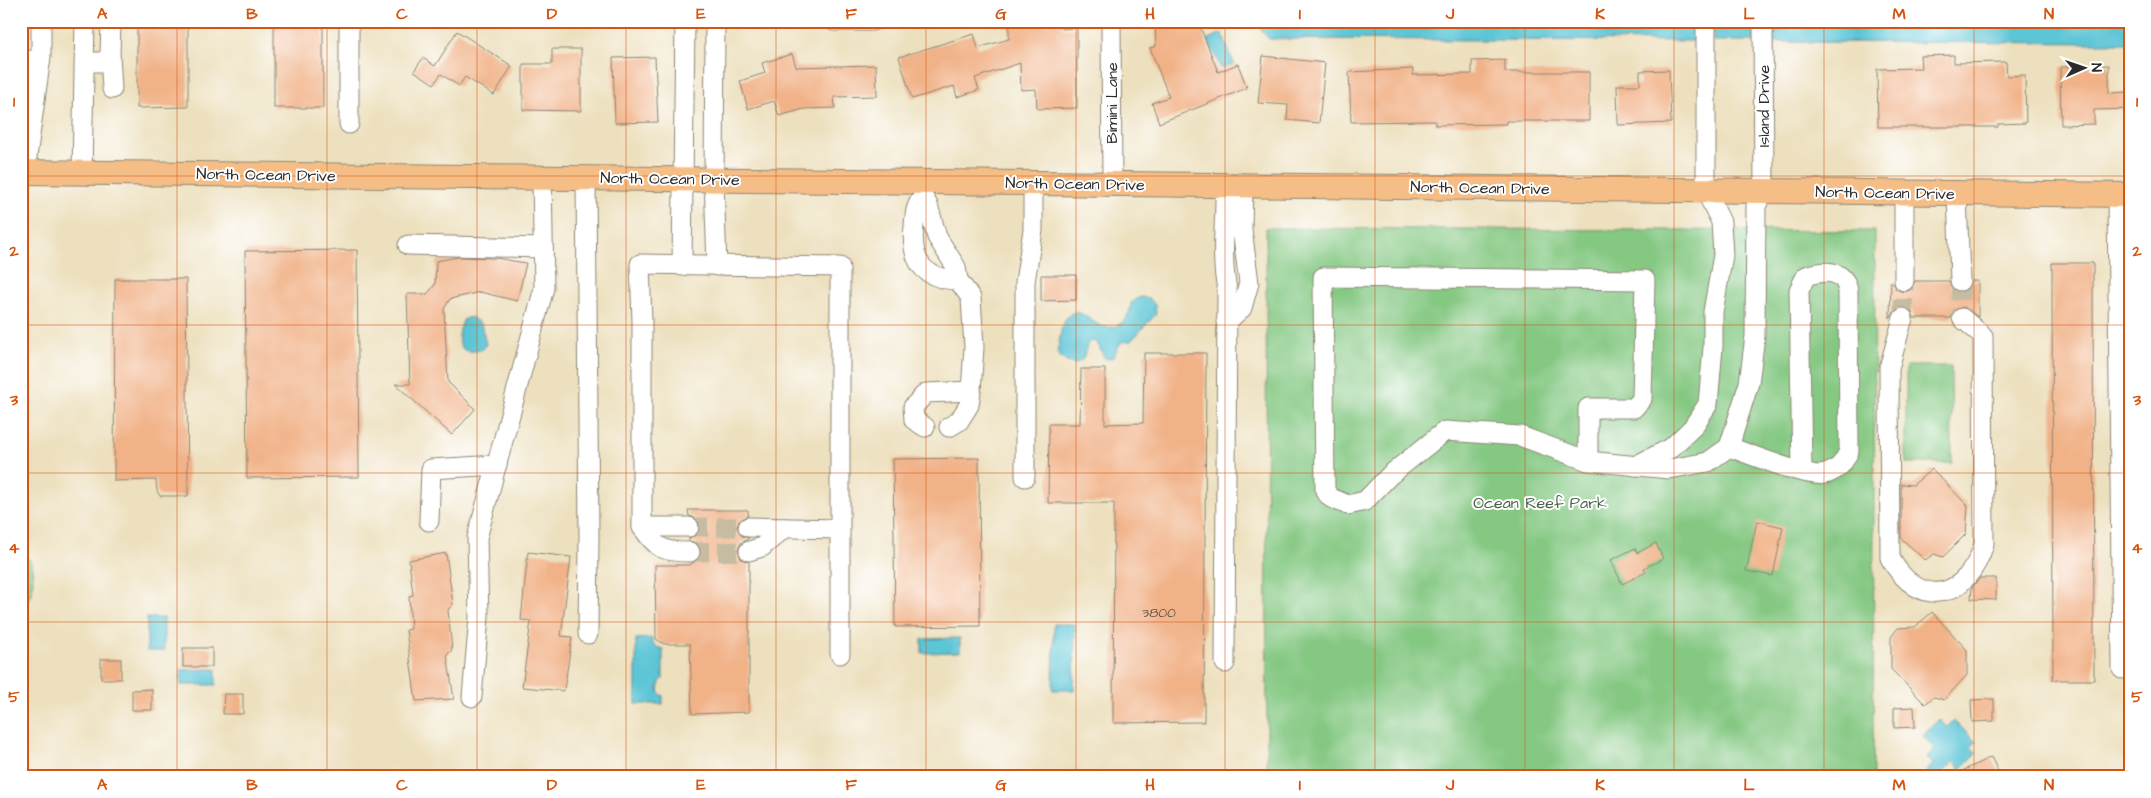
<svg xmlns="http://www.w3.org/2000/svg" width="2151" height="798" viewBox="0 0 2151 798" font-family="'Architects Daughter',sans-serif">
<rect width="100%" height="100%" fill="#fff"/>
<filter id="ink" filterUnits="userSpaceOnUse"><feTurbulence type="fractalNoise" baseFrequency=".02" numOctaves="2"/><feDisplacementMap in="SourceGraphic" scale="10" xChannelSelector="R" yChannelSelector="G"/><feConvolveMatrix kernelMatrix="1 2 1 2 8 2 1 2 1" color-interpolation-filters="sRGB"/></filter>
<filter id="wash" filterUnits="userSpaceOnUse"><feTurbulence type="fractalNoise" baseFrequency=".0096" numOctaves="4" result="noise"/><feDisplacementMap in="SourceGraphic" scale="20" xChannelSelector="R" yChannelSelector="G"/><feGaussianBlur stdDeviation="1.12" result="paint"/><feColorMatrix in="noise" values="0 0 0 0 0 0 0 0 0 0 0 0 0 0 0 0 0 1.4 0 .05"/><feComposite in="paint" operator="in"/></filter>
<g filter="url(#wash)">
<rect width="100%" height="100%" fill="#ede0be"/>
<g fill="#84c882" stroke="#587a56">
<path d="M1266,228L1875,231L1873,777H1267Z"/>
<path d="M1906,366H1951L1952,463H1906Z"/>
<path d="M21,556L30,560C34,573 36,600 21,605Z"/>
</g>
<g fill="#5bc5d6" stroke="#437880">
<path d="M1254,21H1686L1688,29H1696V41L1269,39Z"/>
<path d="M1723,21H1747V26H1754L1755,41H1713V27L1723,28Z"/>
<path d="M1782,21H2130V43L1772,42V29H1780Z"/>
<path d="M1222,33L1234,64L1221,69L1208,39Z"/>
<path d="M1140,297L1149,298L1155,305L1156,314L1131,341L1121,342L1113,357L1106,359C1100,354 1101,346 1095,341L1088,342L1083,359L1075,364L1067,362L1057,354C1059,344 1060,328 1066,319C1076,303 1088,320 1099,325C1116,333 1130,319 1131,303Z"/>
<path d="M471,317L481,324L486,344L483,349C457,358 454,339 464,319Z"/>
<rect x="147" y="618" width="17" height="33"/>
<path d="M1054,624H1075L1074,690H1053Z"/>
<path d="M651,638L654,646L663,649V679L660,682L658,691L663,696V704H636V639Z"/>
<path d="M960,638V652L922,653V639Z"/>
<path d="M216,669V685H181V670Z"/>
<path d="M1939,719L1947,727L1954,720L1976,742L1971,747L1977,753L1961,769L1954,761L1939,777H1932L1927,771L1933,764L1927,758L1935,749L1923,736Z"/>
</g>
<g id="blocks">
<g fill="#f1b288">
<path d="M137,21H188V107L137,108Z"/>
<rect x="274" y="21" width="49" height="87"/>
<path d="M1009,21H1062V29L1077,28V108L1037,109L1036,89L1021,90L1020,63L975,78L979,90L957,97L954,86L912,99L899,57L974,34L978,48L1009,39Z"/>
<path d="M1155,21H1198L1218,72L1238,64L1247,88L1159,123L1152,103L1169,97L1150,48L1156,46Z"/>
<path d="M457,31L512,66L494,95L465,77L459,86L441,74L434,84L414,71L423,58L435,66Z"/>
<path d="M552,49H581V111L523,110V64H552Z"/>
<path d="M792,54L796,67L876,65L877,96L834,97L835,108L804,109L779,116L774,101L748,109L740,81L765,73L762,63Z"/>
<path d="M1954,55V63L2006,62L2007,76L2025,75L2026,123L1998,124V127H1878L1877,69L1921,68L1920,56Z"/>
<path d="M1263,56L1325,63L1319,123L1287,120L1288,105L1258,103Z"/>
<path d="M655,57L658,122L615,123L613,58Z"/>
<path d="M1505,60V72H1589V121H1506V124L1435,125V121L1351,122L1349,72L1413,69V75L1472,74V61Z"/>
<path d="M2109,65V93L2130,92V109L2094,110V124L2061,125L2060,67Z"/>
<path d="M1669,70L1671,123L1618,125L1617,85H1640V71Z"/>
<path d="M357,250L359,477L247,478L245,251Z"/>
<path d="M458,257L495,258L526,263L517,301L480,292L450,299L444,309L448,382L475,409L452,435L395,384H410L407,294H427L435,285L436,261Z"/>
<path d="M2052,263H2093L2094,680H2053Z"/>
<path d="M1041,275H1076V300L1041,301Z"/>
<path d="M115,279H186L188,496H160L157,491L156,480L114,481Z"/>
<path d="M1891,281L1898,290L1904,292L1910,290L1915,281H1949L1951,287L1960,292L1966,290L1971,281H1978V317L1964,307L1954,310L1951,318H1914L1911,310L1901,307L1895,310L1890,318Z"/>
<path d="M1144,353H1206L1204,722L1113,723L1114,503H1048L1049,424H1080L1081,369H1105V424L1143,423Z"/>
<path d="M979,458L980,626L895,627L893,459Z"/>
<path d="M1932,469L1968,506L1966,534L1943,557L1934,554L1925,560L1901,538V484L1913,485Z"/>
<path d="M688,510H748V516L739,521L737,527L742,536L749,538L741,543L738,549L741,559L749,562V712L692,714L690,644H664L656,639L655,565H690L699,558L701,553L696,543L689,541V538L698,533L700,527L695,518L689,516Z"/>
<path d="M1757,521L1783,527L1773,576L1746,571Z"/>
<path d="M1656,543L1663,559L1644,568L1646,572L1622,584L1611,560L1635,548L1637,553Z"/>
<path d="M528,552L571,557L561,636L572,637L564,691L522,687L531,621L521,620Z"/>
<path d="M446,553L453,604L448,610L452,650L447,655L454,699L416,701L406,630L411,629L409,596L413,595L409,560Z"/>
<path d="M1980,578H1996V600L1971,599L1972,587Z"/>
<path d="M1932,612L1967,650V675L1944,700L1934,697L1925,704L1891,669V637L1898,628L1915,627Z"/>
<rect x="183" y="648" width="29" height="19"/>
<rect x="101" y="659" width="20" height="20"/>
<path d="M152,689V710H132V690Z"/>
<path d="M224,694H243V714H223Z"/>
<path d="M1994,699V721L1972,722L1971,700Z"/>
<path d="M1914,707L1915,727L1894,728V708Z"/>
<path d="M1991,757L2001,777H1950Z"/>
</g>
</g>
</g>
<g filter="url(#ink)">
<use href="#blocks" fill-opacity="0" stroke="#8c8674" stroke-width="1"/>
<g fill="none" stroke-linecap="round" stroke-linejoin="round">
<g stroke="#c6bca1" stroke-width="19" stroke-dasharray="19 9" stroke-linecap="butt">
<path d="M1960,281L1962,318"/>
<path d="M1903,318L1904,281"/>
<path d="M689,527H748"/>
<path d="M690,552L749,551"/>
</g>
<g stroke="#8c8674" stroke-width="21">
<g id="minor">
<path d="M715,21L714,180L717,266"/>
<path d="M834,21H872"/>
<path d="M1111,21L1112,184"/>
<path d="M110,55L112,89"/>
<path d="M21,59L40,62"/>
<path d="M86,62H103L110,55L111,21"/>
<path d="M349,124V21"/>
<path d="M25,171L41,57V21"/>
<path d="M82,172L85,21"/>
<path d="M586,179L589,538L588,634"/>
<path d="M923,182V197L928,205L937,237L956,267L958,280L971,298L974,347L971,391L969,405L959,421L949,427"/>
<path d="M1225,186C1226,219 1220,257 1227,289L1225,663"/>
<path d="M1904,193V281"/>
<path d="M1957,193L1960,281"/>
<path d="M2117,195L2122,669"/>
<path d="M923,197C915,206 915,215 914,226C910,261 923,279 958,280"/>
<path d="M408,245L543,248"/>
<path d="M682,266L685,21"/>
<path d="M1903,318L1889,368L1890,558C1920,612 1968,598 1984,544L1983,336L1962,318"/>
<path d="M1226,322L1242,308L1249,283L1242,229L1243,186"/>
<path d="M925,427L914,420L913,407L926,393L971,391"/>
<path d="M1729,447C1747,453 1810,479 1825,474C1838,471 1844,462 1849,451L1848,291C1844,269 1825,270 1806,276L1799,290L1802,471"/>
<path d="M1588,461V408H1634L1642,399L1645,280L1323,277L1325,491L1331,498L1348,505L1365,501L1390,475L1445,431L1520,436L1588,461L1669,469L1708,462L1729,447L1749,383L1755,336L1756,206L1764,191L1763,21"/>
<path d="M1635,466L1671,448L1693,427L1708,404L1713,347V312L1723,255L1721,222L1706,191V21"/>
<path d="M1025,477V282L1033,230V183"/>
<path d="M429,521L431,469L497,465"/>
<path d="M642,527H689"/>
<path d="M748,527L839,529"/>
<path d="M749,551L762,547L784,528"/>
<path d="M690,552C663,552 657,549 642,527V322L640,264L840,267V654"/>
<path d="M472,697L479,617L477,538L544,288L542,178"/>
</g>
</g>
<g stroke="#8c8674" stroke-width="26">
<path id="major" d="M21,172L2130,195"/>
</g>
<use href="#minor" stroke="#fff" stroke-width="19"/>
<use href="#major" stroke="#f6be87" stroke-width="24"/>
</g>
</g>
<path fill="none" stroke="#d5540f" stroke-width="1" stroke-opacity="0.55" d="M177,21V777M327,21V777M477,21V777M626,21V777M776,21V777M926,21V777M1076,21V777M1225,21V777M1375,21V777M1525,21V777M1674,21V777M1824,21V777M1974,21V777M21,176H2130M21,325H2130M21,473H2130M21,622H2130"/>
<g text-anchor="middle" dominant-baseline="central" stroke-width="4" stroke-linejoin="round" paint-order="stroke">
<g font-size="14" fill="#5c4d42">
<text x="1159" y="613">3800</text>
</g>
<g font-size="16" fill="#2b2b2b" stroke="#fff">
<text transform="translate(1112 103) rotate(-90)">Bimini Lane</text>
<text transform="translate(1764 106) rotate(-90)">Island Drive</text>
<text transform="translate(266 175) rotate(1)">North Ocean Drive</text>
<text transform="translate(670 179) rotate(1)">North Ocean Drive</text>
<text transform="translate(1075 184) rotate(1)">North Ocean Drive</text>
<text transform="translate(1480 188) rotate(1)">North Ocean Drive</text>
<text transform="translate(1885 193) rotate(1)">North Ocean Drive</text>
</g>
<g font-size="16" fill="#4a6249" stroke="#fff">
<text x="1540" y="503">Ocean Reef Park</text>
</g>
</g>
<rect width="2151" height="798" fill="none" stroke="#fff" stroke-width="55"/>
<g transform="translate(2084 68) rotate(88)" stroke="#ffffff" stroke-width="4" paint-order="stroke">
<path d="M0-4L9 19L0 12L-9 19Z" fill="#2b2b2b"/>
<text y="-8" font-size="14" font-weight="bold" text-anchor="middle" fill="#2b2b2b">N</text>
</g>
<rect x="28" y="28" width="2096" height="742" fill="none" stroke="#d5540f" stroke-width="2"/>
<g font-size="16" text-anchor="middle" font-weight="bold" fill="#d5540f">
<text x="102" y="19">A</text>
<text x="252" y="19">B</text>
<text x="402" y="19">C</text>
<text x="552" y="19">D</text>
<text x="701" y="19">E</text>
<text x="851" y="19">F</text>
<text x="1001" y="19">G</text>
<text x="1150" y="19">H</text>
<text x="1300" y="19">I</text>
<text x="1450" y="19">J</text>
<text x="1600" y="19">K</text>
<text x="1749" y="19">L</text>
<text x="1899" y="19">M</text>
<text x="2049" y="19">N</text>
<text x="14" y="107">1</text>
<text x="2137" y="107">1</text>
<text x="14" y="256">2</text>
<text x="2137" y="256">2</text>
<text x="14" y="405">3</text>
<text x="2137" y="405">3</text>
<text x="14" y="553">4</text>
<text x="2137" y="553">4</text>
<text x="14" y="702">5</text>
<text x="2137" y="702">5</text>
<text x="102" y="790">A</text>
<text x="252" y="790">B</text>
<text x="402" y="790">C</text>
<text x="552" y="790">D</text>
<text x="701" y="790">E</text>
<text x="851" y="790">F</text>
<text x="1001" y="790">G</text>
<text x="1150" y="790">H</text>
<text x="1300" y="790">I</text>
<text x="1450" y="790">J</text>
<text x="1600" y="790">K</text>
<text x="1749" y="790">L</text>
<text x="1899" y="790">M</text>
<text x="2049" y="790">N</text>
</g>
</svg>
